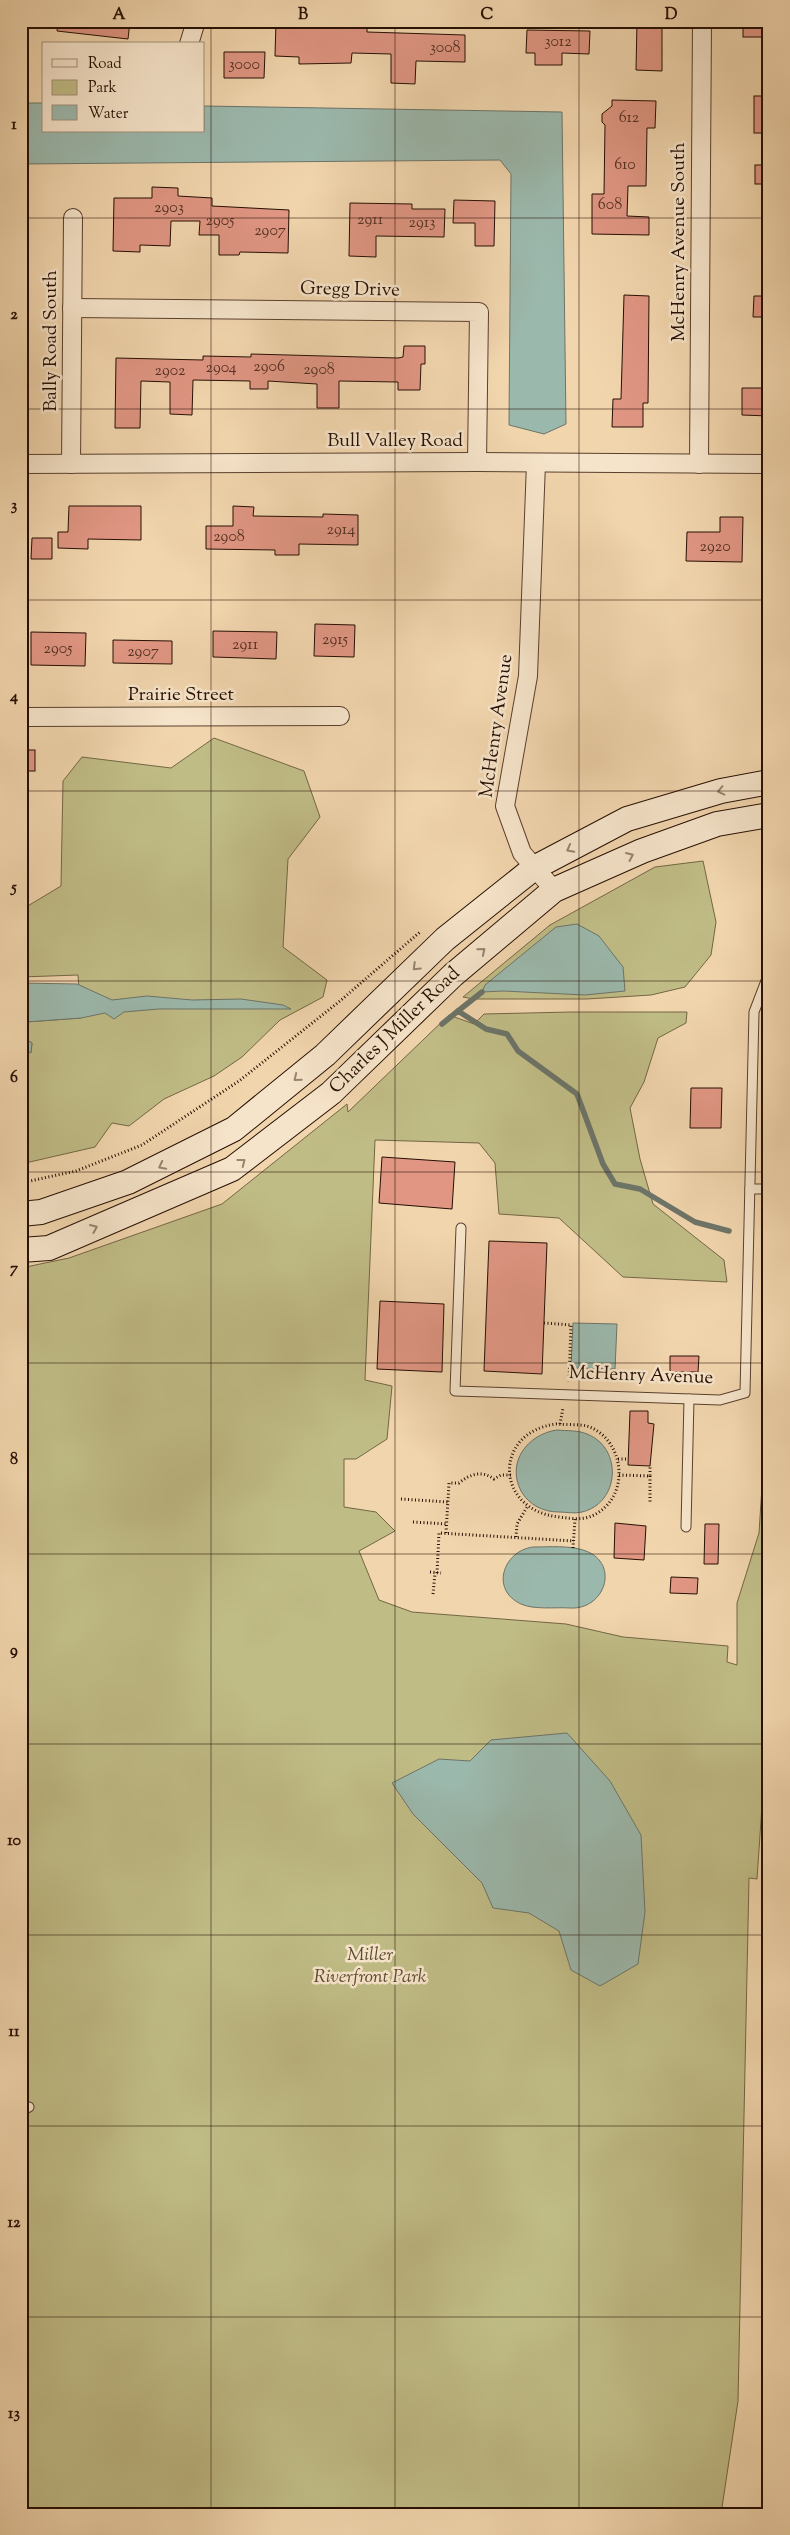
<svg xmlns="http://www.w3.org/2000/svg" width="790" height="2535" viewBox="0 0 790 2535" font-family="'Sorts Mill Goudy',serif">
<rect width="100%" height="100%" fill="#f1d5ad"/>
<filter id="stains"><feTurbulence type="fractalNoise" baseFrequency=".004" numOctaves="4"/><feColorMatrix values="0 0 0 0 .2 0 0 0 0 .09 0 0 0 0 .02 0 0 0 .5 -.17"/></filter>
<radialGradient id="worn" r=".72"><stop offset=".6" stop-color="#630" stop-opacity="0"/><stop offset="1" stop-color="#630" stop-opacity=".3"/></radialGradient>
<g fill="#c0bc86" stroke="#736644">
<path d="M214,738L304,771L320,817L288,859L283,947L327,980L323,997L280,1020L242,1057L214,1076L164,1099L129,1126L112,1123L95,1147L21,1164V1047L31,1052L32,1043L25,1039V1022L81,1018L78,975L21,977V910L61,886L63,781L82,757L171,768Z"/>
<path d="M703,861L716,922L711,955L685,987L651,995L587,999H473L463,997L550,925L655,867Z"/>
<path d="M571,1012H687L686,1023L658,1038L644,1082L630,1108L640,1159L653,1204L724,1260L727,1282L623,1277L559,1218L499,1214L495,1163L479,1143L375,1140L365,1380L392,1386L387,1439L356,1459H344V1507L376,1512L395,1531L359,1551L379,1600L412,1612L566,1624L623,1637L728,1646L727,1662L737,1665V1603L759,1533L769,1378L768,1718L757,1879L749,1878L738,2401L721,2514H21V1268L69,1258L222,1204L347,1104L348,1112L449,1015L474,1024L484,1014Z"/>
</g>
<g fill="#9bb8ac" stroke="#6c7468">
<path d="M21,103H44V131H204V106L562,112L566,424L544,434L509,425L511,174L500,160L21,164Z"/>
<path d="M577,924L599,936L623,967L625,991L585,995L503,991L482,992L485,985L556,927Z"/>
<path d="M21,983L77,984L112,1000L147,996L192,1000L241,999L283,1005L291,1009H159L124,1012L114,1019L105,1013L81,1018L26,1022L25,1039L32,1043L31,1053L21,1047Z"/>
<path d="M573,1323L617,1324L615,1369L571,1368Z"/>
<path d="M557,1430C567,1431 578,1430 587,1434C623,1448 620,1503 582,1512C574,1514 567,1512 559,1512C543,1512 529,1505 521,1491C506,1462 528,1434 557,1430Z"/>
<path d="M533,1547C549,1547 570,1545 586,1551C620,1564 605,1610 570,1608C555,1607 534,1610 521,1604C490,1590 503,1551 533,1547Z"/>
<path d="M567,1733L610,1781L641,1835L645,1912L638,1964L600,1986L571,1970L559,1931L529,1913L493,1908L482,1883L413,1814L392,1783L439,1759L470,1761L491,1740Z"/>
</g>
<g fill="none" stroke-linecap="round" stroke-linejoin="round">
<g stroke="#6c7468" stroke-width="5.5">
<path d="M458,1011L482,992"/>
<path d="M442,1024L458,1011L486,1029L507,1034L518,1051L577,1094L603,1164L615,1184L640,1189L695,1222L729,1231"/>
</g>
</g>
<g fill="#e09683" stroke="#260f03">
<path d="M58,21H130L128,39L57,31Z"/>
<path d="M276,21H317V26H349V21H367V32L465,35V62L416,61L415,84L391,83V54L352,53L351,63L299,64V57L275,56Z"/>
<path d="M637,21H662V71L636,70Z"/>
<rect x="743" y="21" width="26" height="16"/>
<path d="M527,30L590,31L589,54L562,53V65H535V53H526Z"/>
<path d="M224,52H265L264,78H224Z"/>
<rect x="754" y="96" width="15" height="37"/>
<path d="M612,100L656,101L655,128H647L646,186H628L627,216L649,217V235L592,234V194H604L605,125L602,122V114L612,106Z"/>
<rect x="755" y="165" width="14" height="19"/>
<path d="M152,187L178,188V196L212,198V206L289,210L288,253L240,252L239,255H219V235H199L200,221H171L170,246L140,245V252L113,251L114,198H152Z"/>
<path d="M454,200L495,201L494,246H475V223H453Z"/>
<path d="M350,203L412,204V209H445L444,237L376,236V257L349,256Z"/>
<path d="M624,295L649,296L648,403H643V427H612L613,399H621Z"/>
<path d="M754,296H769V317H753Z"/>
<path d="M404,346H425V364H421L420,390H398V382L339,381V408H317V384L268,381V389H250V381L193,380L192,415L170,414V382L141,381L140,428H115L116,358L203,360V356L251,357V354L398,358L403,357Z"/>
<path d="M742,388H769V416L742,415Z"/>
<path d="M69,506H141V540L88,539V549L58,548V532H68Z"/>
<path d="M233,506L254,507L253,516L323,517V514L358,515V545L299,544V555H275V550L206,549V526H233Z"/>
<path d="M720,517H743L742,562L686,561L687,532H720Z"/>
<path d="M32,538H52V559H31Z"/>
<path d="M315,624L355,625L354,657L314,656Z"/>
<path d="M213,631L277,632L276,659L213,657Z"/>
<path d="M31,632L86,633L85,666L31,665Z"/>
<path d="M113,640L172,641V664L113,663Z"/>
<rect x="21" y="750" width="14" height="21"/>
<path d="M691,1088H722L721,1128H690Z"/>
<path d="M382,1157L455,1162L452,1209L379,1203Z"/>
<path d="M489,1241L547,1243L542,1374L484,1371Z"/>
<path d="M380,1301L444,1304L442,1372L377,1369Z"/>
<path d="M670,1356H699L698,1372H670Z"/>
<path d="M630,1411H648V1423L654,1424L650,1466L628,1465Z"/>
<path d="M615,1523L646,1526L644,1560L614,1558Z"/>
<path d="M705,1524H719L718,1564H704Z"/>
<path d="M671,1577L698,1578L697,1594L670,1593Z"/>
</g>
<g fill="none" stroke-linecap="round" stroke-linejoin="round">
<g stroke="#59402e" stroke-width="11">
<g id="lane">
<path d="M750,1189H769"/>
<path d="M461,1228L455,1391L720,1400L745,1393L754,1012L769,973"/>
<path d="M686,1527L689,1399"/>
<path d="M21,2111L29,2107"/>
</g>
</g>
<g stroke="#59402e" stroke-width="20">
<g id="street">
<path d="M189,44L196,21"/>
<path d="M72,308L479,312L477,462"/>
<path d="M536,463L528,676L505,806L522,853L554,890"/>
<path d="M21,464L477,462L769,464"/>
<path d="M71,464L73,218"/>
<path d="M699,464L702,21"/>
<path d="M21,717L340,716"/>
</g>
</g>
<g stroke="#260f03" stroke-width="26">
<g id="secondary">
<path d="M21,1214L41,1212L128,1182L234,1129L325,1055L445,939L534,868L627,819L721,791L769,782"/>
<path d="M21,1250L49,1248L232,1169L331,1093L453,975L554,890L642,851L717,824L769,815"/>
</g>
</g>
<g stroke="#260f03" stroke-width="3" stroke-dasharray="1 2.5" stroke-linecap="butt">
<path d="M21,1183L76,1171L142,1145L239,1081L340,1001L420,932"/>
<path d="M544,1323L571,1325L569,1382"/>
<path d="M556,1424C566,1425 578,1424 587,1426C623,1438 631,1491 599,1512C586,1521 574,1519 559,1517C494,1510 493,1432 556,1424Z"/>
<path d="M560,1424L563,1408"/>
<path d="M618,1459H628"/>
<path d="M619,1475L650,1476V1465"/>
<path d="M650,1476V1502"/>
<path d="M401,1499L448,1502"/>
<path d="M413,1522L447,1524"/>
<path d="M446,1533L449,1483H459C470,1474 482,1470 494,1479L501,1475H511"/>
<path d="M516,1537L517,1524L527,1507"/>
<path d="M573,1548L575,1519"/>
<path d="M430,1572L441,1573"/>
<path d="M437,1573L439,1533L574,1541"/>
<path d="M433,1594L435,1573"/>
</g>
<use href="#lane" stroke="#f6e4ca" stroke-width="9"/>
<use href="#street" stroke="#f6e4ca" stroke-width="18"/>
<use href="#secondary" stroke="#f6e4ca" stroke-width="24"/>
</g>
<defs><path id="oneway-chevron" d="M-2-3.5L2.5 0L-2 3.5" fill="none" stroke-width="1.6" stroke-linecap="round" stroke-linejoin="round" transform="scale(1.25)"/></defs>
<g stroke="#988470">
<use href="#oneway-chevron" transform="translate(721 791) rotate(167)"/>
<use href="#oneway-chevron" transform="translate(570 849) rotate(152)"/>
<use href="#oneway-chevron" transform="translate(630 856) rotate(-24)"/>
<use href="#oneway-chevron" transform="translate(482 951) rotate(-40)"/>
<use href="#oneway-chevron" transform="translate(416 967) rotate(136)"/>
<use href="#oneway-chevron" transform="translate(297 1078) rotate(141)"/>
<use href="#oneway-chevron" transform="translate(242 1162) rotate(-38)"/>
<use href="#oneway-chevron" transform="translate(162 1166) rotate(153)"/>
<use href="#oneway-chevron" transform="translate(94 1228) rotate(-23)"/>
</g>
<path fill="none" stroke="#260f03" stroke-width="1" stroke-opacity="0.55" d="M211,21V2514M395,21V2514M579,21V2514M21,218H769M21,409H769M21,600H769M21,791H769M21,981H769M21,1172H769M21,1363H769M21,1554H769M21,1744H769M21,1935H769M21,2126H769M21,2317H769"/>
<g text-anchor="middle" dominant-baseline="central" stroke-width="5" stroke-linejoin="round" paint-order="stroke">
<g font-size="16" fill="#543123">
<text x="558" y="42">3012</text>
<text x="445" y="48">3008</text>
<text x="244" y="65">3000</text>
<text x="629" y="118">612</text>
<text x="625" y="165">610</text>
<text x="610" y="205">608</text>
<text x="169" y="208">2903</text>
<text x="370" y="220">2911</text>
<text x="220" y="221">2905</text>
<text x="422" y="223">2913</text>
<text x="270" y="231">2907</text>
<text x="269" y="367">2906</text>
<text x="221" y="368">2904</text>
<text x="319" y="370">2908</text>
<text x="170" y="371">2902</text>
<text x="341" y="530">2914</text>
<text x="229" y="537">2908</text>
<text x="715" y="547">2920</text>
<text x="335" y="640">2915</text>
<text x="245" y="645">2911</text>
<text x="58" y="649">2905</text>
<text x="143" y="652">2907</text>
</g>
<g font-size="19" fill="#260f03" stroke="#f6e4ca">
<text transform="translate(679 242) rotate(-90)">McHenry Avenue South</text>
<text transform="translate(350 290) rotate(1)">Gregg Drive</text>
<text transform="translate(51 341) rotate(-90)">Bally Road South</text>
<text x="395" y="441">Bull Valley Road</text>
<text x="181" y="695">Prairie Street</text>
<text transform="translate(497 726) rotate(-82)">McHenry Avenue</text>
<text transform="translate(395 1031) rotate(-44)">Charles J Miller Road</text>
<text transform="translate(641 1376) rotate(2)">McHenry Avenue</text>
</g>
<g font-size="19" font-style="italic" fill="#5c4c31" stroke="#f6e4ca">
<text x="370" y="1955">Miller<tspan x="370" dy="22">Riverfront Park</tspan></text>
</g>
</g>
<rect width="790" height="2535" fill="none" stroke="#f1d5ad" stroke-width="55"/>
<rect x="42" y="42" width="162" height="90" fill="#f6e4ca" stroke="#a38f7a"/>
<rect x="52" y="59" width="25" height="8" fill="#f6e4ca" stroke="#a38f7a"/>
<text x="88" y="68" font-size="15" fill="#260f03">Road</text>
<rect x="52" y="80" width="25" height="15" fill="#c0bc86" stroke="#a38f7a"/>
<text x="88" y="92" font-size="15" fill="#260f03">Park</text>
<rect x="52" y="105" width="25" height="15" fill="#9bb8ac" stroke="#a38f7a"/>
<text x="88" y="118" font-size="15" fill="#260f03">Water</text>
<rect x="28" y="28" width="734" height="2480" fill="none" stroke="#260f03" stroke-width="2"/>
<g font-size="16" text-anchor="middle" font-weight="bold" fill="#260f03">
<text x="119" y="19">A</text>
<text x="303" y="19">B</text>
<text x="487" y="19">C</text>
<text x="671" y="19">D</text>
<text x="14" y="129">1</text>
<text x="14" y="319">2</text>
<text x="14" y="510">3</text>
<text x="14" y="701">4</text>
<text x="14" y="892">5</text>
<text x="14" y="1082">6</text>
<text x="14" y="1273">7</text>
<text x="14" y="1464">8</text>
<text x="14" y="1655">9</text>
<text x="14" y="1845">10</text>
<text x="14" y="2036">11</text>
<text x="14" y="2227">12</text>
<text x="14" y="2418">13</text>
</g>
<rect width="100%" height="100%" filter="url(#stains)"/>
<rect width="100%" height="100%" fill="url(#worn)"/>
</svg>
